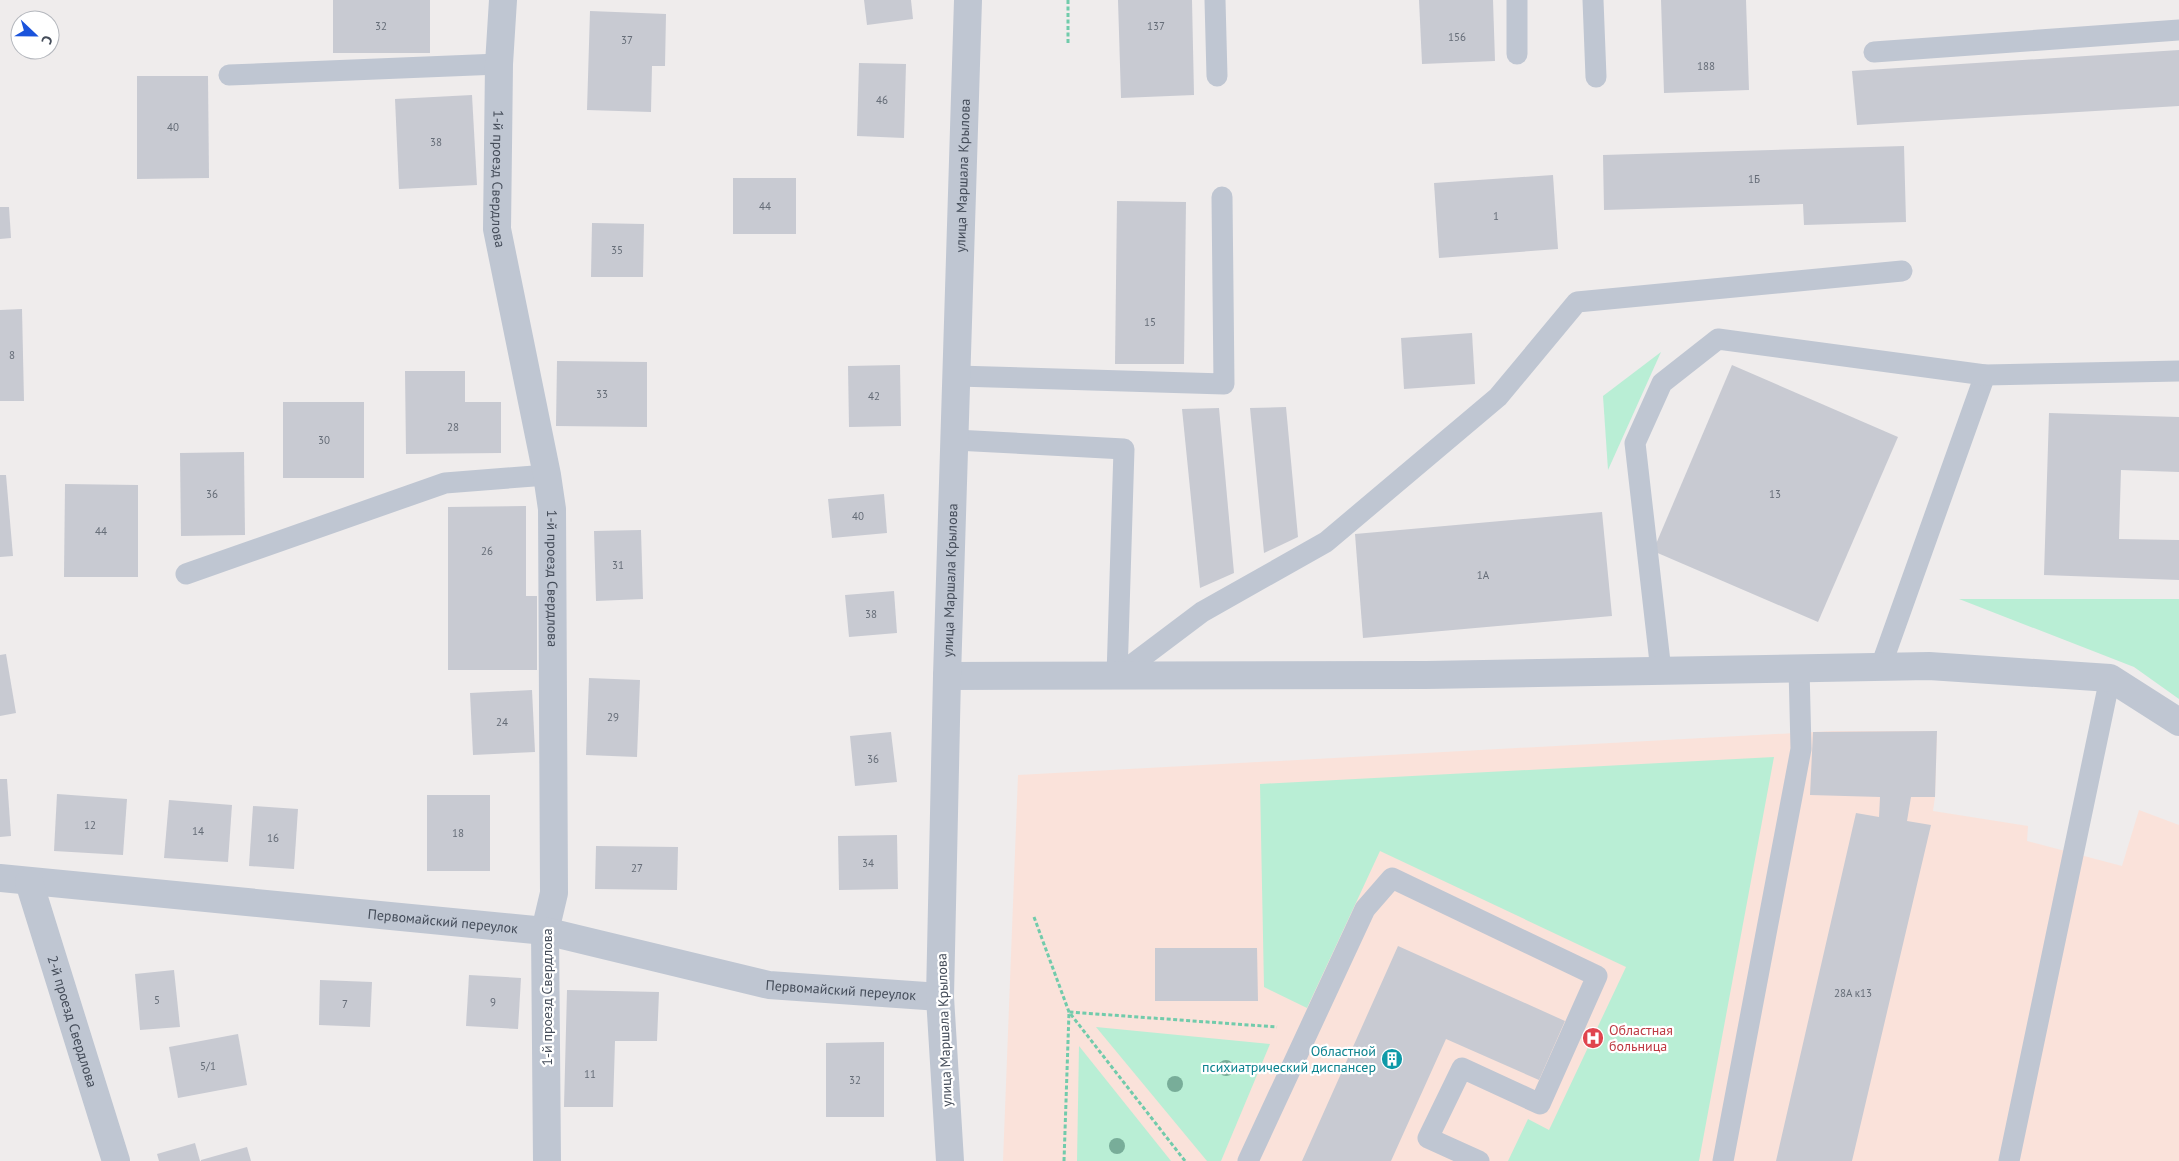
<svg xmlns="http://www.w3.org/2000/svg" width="2179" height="1161" viewBox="0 0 2179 1161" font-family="'PT Sans',sans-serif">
<rect width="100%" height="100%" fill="#efecec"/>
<path fill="#fae2da" d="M1832,731H1937L1935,797L1933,811L2028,826L2027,841L2122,866L2139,810L2179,825V1161H1003L1018,775Z"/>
<g fill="#b9eed5">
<path d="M1661,352L1608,470L1603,396Z"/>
<path d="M1959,599H2179V699L2134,667Z"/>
<path d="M1774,757L1699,1161H1508L1528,1119L1549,1130L1626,967L1380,851L1307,1008L1264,987L1260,784Z"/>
<path d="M1096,1027L1270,1044L1221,1161H1207Z"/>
<path d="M1079,1046L1171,1161H1077Z"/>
</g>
<g fill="#c8cad2">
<rect x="333" y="0" width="97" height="53"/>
<path d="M864,0H911L913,19L867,25Z"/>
<path d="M1118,0H1192L1194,95L1121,98Z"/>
<path d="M1419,0H1493L1495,61L1422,64Z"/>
<path d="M1661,0H1746L1749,90L1664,93Z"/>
<path d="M590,11L666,14L665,66H652L651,112L587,110Z"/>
<path d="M2179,50V106L1857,125L1852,71Z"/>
<path d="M859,63L906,64L904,138L857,136Z"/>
<path d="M137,76H208L209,178L137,179Z"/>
<path d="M472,95L477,185L399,189L395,99Z"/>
<path d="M1904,146L1906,222L1804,225L1803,204L1604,210L1603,155Z"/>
<path d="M1553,175L1558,249L1439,258L1434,183Z"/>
<rect x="733" y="178" width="63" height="56"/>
<path d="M1117,201L1186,202L1184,364H1115Z"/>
<path d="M0,207H9L11,238L0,239Z"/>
<path d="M592,223L644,224L643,277H591Z"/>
<path d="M22,309L24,401H0V310Z"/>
<path d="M1472,333L1475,384L1404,389L1401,338Z"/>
<path d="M557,361L647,362V427L556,426Z"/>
<path d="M900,365L901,426L849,427L848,366Z"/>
<path d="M1732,365L1898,437L1818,622L1653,551Z"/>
<path d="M405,371H465V402H501V453L406,454Z"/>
<rect x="283" y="402" width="81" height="76"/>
<path d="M1286,407L1298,537L1264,553L1250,408Z"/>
<path d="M1219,408L1234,573L1200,588L1182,409Z"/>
<path d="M2049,413L2179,417V472L2121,470L2119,539L2179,540V580L2044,575Z"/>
<path d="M244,452L245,535L181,536L180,453Z"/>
<path d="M0,475H6L13,556L0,557Z"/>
<path d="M65,484L138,485V577H64Z"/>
<path d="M884,494L887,533L832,538L828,499Z"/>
<path d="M526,506V596H537V670H448V507Z"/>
<path d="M1602,512L1612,616L1363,638L1355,534Z"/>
<path d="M641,530L643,599L596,601L594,531Z"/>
<path d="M894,591L897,633L849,637L845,595Z"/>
<path d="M6,654L16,713L0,716V655Z"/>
<path d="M589,678L640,680L637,757L586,755Z"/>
<path d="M532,690L535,752L473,755L470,693Z"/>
<path d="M1937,731L1935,797H1911L1907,821L1931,825L1852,1161H1776L1856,813L1879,817L1880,797L1810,795L1813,732Z"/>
<path d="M891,732L897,782L855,786L850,736Z"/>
<path d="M0,779H7L11,836L0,837Z"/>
<path d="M57,794L127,799L123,855L54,851Z"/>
<rect x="427" y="795" width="63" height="76"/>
<path d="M169,800L232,805L228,862L164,858Z"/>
<path d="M253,806L298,809L294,869L249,866Z"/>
<path d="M897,835L898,889L839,890L838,836Z"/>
<path d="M596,846L678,847L677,890L595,889Z"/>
<path d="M1398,946L1565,1021L1539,1080L1446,1039L1391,1161H1302Z"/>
<path d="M1155,948H1257L1258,1001H1155Z"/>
<path d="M174,970L180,1027L140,1030L135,974Z"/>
<path d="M469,975L521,978L518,1029L466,1026Z"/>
<path d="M320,980L372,982L370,1027L319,1025Z"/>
<path d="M567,990L659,992L657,1041H615L613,1107H564Z"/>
<path d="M238,1034L247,1085L178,1098L169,1047Z"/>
<path d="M884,1042V1117H826V1043Z"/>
<path d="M195,1143L200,1161H159L157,1154Z"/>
<path d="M247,1147L251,1161H201V1160Z"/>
</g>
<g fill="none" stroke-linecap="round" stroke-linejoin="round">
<g stroke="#71cbab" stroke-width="3" stroke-dasharray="4 2.5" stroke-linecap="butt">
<path d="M1068,0V44"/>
<path d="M1034,917L1069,1012L1185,1161"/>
<path d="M1064,1161L1069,1012L1277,1027"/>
</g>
<g stroke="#bfc6d2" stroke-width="21">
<path d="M1215,0L1217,76"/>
<path d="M1517,0V54"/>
<path d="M1593,0L1596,77"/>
<path d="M1874,52L2179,30"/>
<path d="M229,75L499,64"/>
<path d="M957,376L1224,384L1222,197"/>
<path d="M955,440L1124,449L1117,676"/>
<path d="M186,574L445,483L547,475"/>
<path d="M1881,666L1985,375"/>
<path d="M1661,671L1635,443L1662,383L1718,339L1985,375L2179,371"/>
<path d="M1117,676L1202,612L1326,542L1498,397L1577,302L1902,271"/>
<path d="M1248,1161L1365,909L1392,878L1597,976L1540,1104L1462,1068L1428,1138L1479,1161"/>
<path d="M1723,1161L1801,749L1799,668"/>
<path d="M2009,1161L2110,678"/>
</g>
<g stroke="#bfc6d2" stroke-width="28">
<path id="s1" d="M503,0L499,64L497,229L547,475L552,509L554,893L545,931L547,1161"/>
<path d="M947,676L1426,675L1929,666L2110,678L2179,722"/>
<path id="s2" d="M0,878L545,931L769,985L940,997"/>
<path id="s3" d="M29,882L116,1161"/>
<path id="s4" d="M950,1161L940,997L947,676L968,0"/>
</g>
</g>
<g fill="#78ad99">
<circle cx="1226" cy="1068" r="8"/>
<circle cx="1175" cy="1084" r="8"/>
<circle cx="1117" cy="1146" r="8"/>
</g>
<defs>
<g id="hospital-disc" transform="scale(1.125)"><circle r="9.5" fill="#e0444e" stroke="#fff"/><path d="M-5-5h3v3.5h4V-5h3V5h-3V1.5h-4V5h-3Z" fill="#fff"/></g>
<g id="building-disc" transform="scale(1.125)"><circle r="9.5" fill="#0f9aa8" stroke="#fff"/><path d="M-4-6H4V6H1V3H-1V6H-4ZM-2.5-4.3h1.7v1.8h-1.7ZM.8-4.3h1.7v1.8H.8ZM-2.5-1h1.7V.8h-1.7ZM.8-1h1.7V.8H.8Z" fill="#fff"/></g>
</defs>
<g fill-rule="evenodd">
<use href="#hospital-disc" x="1593" y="1038"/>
<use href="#building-disc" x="1392" y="1059"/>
</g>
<g text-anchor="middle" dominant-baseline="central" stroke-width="4.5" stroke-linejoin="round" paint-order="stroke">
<g font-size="11" fill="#656c77">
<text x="381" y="26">32</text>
<text x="1156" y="26">137</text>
<text x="1457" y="37">156</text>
<text x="627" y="40">37</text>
<text x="1706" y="66">188</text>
<text x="882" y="100">46</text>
<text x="173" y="127">40</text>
<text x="436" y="142">38</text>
<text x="1754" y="179">1Б</text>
<text x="765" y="206">44</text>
<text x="1496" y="216">1</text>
<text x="617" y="250">35</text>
<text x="1150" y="322">15</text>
<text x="12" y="355">8</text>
<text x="602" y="394">33</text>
<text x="874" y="396">42</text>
<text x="453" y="427">28</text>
<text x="324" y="440">30</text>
<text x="212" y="494">36</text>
<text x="1775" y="494">13</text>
<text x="858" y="516">40</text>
<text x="101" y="531">44</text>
<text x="487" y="551">26</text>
<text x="618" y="565">31</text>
<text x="1483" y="575">1А</text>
<text x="871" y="614">38</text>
<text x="613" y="717">29</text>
<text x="502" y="722">24</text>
<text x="873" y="759">36</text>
<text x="90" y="825">12</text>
<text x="198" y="831">14</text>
<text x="458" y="833">18</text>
<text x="273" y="838">16</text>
<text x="868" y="863">34</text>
<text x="637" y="868">27</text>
<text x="1853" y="993">28А к13</text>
<text x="157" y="1000">5</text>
<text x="493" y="1002">9</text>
<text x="345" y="1004">7</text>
<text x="208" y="1066">5/1</text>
<text x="590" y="1074">11</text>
<text x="855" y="1080">32</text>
</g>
<g font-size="14" fill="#444c59" stroke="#fff">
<text stroke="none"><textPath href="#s4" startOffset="986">улица Маршала Крылова</textPath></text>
<text stroke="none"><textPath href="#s1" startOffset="179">1-й проезд Свердлова</textPath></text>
<text stroke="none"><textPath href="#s1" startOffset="584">1-й проезд Свердлова</textPath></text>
<text stroke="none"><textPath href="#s4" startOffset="581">улица Маршала Крылова</textPath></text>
<text stroke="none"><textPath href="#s2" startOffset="445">Первомайский переулок</textPath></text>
<text stroke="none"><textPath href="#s2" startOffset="850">Первомайский переулок</textPath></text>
<text transform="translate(547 997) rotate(-90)">1-й проезд Свердлова</text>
<text stroke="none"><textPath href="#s3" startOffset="146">2-й проезд Свердлова</textPath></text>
<text transform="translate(944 1030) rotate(-92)">улица Маршала Крылова</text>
</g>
<g font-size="14" fill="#be3a42" stroke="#fff" text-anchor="start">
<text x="1609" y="1030">Областная<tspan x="1609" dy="16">больница</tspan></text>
</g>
<g font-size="14" fill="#0d838f" stroke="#fff" text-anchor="end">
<text x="1376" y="1051">Областной<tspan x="1376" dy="16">психиатрический диспансер</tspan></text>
</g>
</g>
<g transform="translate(35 35) rotate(112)"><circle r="24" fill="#ffffff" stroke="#b4b7bd"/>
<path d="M0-4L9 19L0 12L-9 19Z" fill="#1a53db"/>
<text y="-8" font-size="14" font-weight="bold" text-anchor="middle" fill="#444c59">С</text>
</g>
</svg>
